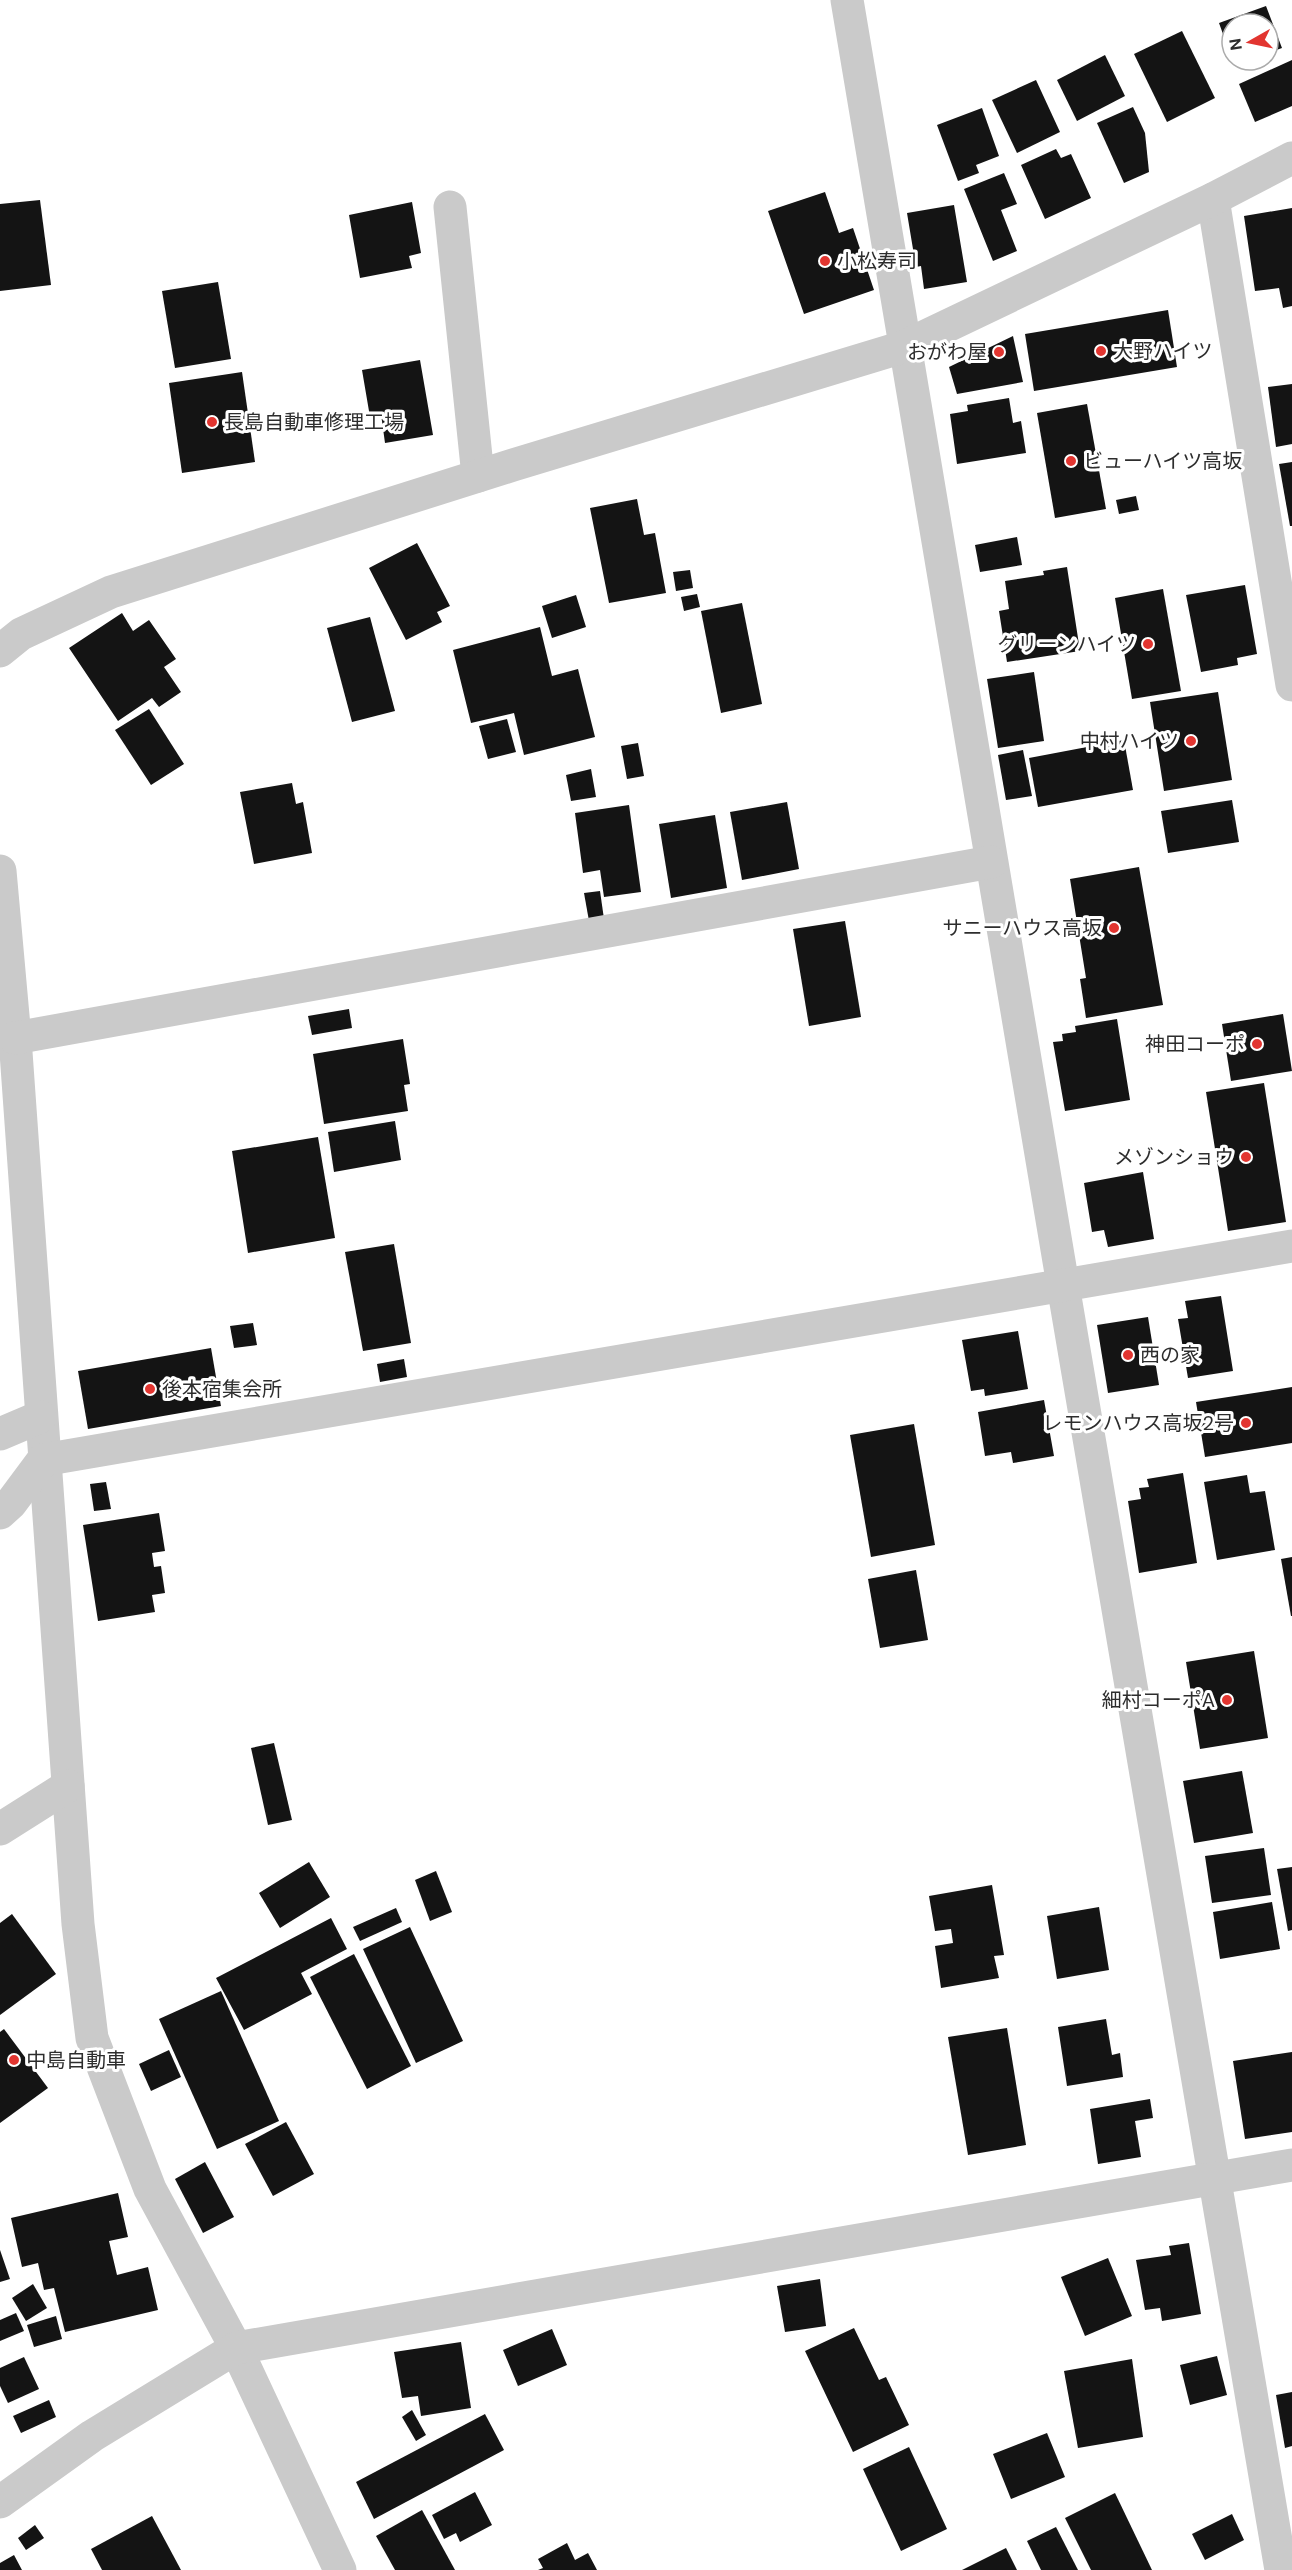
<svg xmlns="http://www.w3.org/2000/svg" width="1292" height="2570" viewBox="0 0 1292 2570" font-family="'DM Sans','Noto Sans JP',sans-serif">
<rect width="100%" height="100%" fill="#fff"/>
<g fill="#141414">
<path d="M1266,6L1282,48L1268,53V24H1232V59L1219,23Z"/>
<path d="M1182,31L1215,98L1167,122L1134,54Z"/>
<path d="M1105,55L1125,96L1077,121L1057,80Z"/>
<path d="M1292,60V106L1255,122L1239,84Z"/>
<path d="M1036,80L1060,132L1017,153L992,100Z"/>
<path d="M1133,107L1145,133L1149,172L1124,183L1097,123Z"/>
<path d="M982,108L999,156L976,165L979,173L958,181L937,125Z"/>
<path d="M1056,149L1061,158L1071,154L1091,198L1045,219L1021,165Z"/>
<path d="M1004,173L1017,204L1001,210L1017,251L993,261L964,189Z"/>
<path d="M825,192L839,233L853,228L874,290L804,314L768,211Z"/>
<path d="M40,200L51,285L0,291V204Z"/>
<path d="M412,202L421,253L409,256L412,268L360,278L349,215Z"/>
<path d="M954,205L967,282L924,289L921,266L916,267L907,213Z"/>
<path d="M1292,208V306L1283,308L1279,288L1255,291L1244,216Z"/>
<path d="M218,282L231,359L175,368L162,291Z"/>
<path d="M1168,310L1177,367L1034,391L1025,334Z"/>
<path d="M1013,336L1023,382L957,394L949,367Z"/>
<path d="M420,360L433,435L385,443L381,414L370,417L362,370Z"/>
<path d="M242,372L255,462L182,473L169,383Z"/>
<path d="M1292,384V444L1276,447L1268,387Z"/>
<path d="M1009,398L1013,423L1021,421L1026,453L957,464L950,414L968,411L967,405Z"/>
<path d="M1087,404L1106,509L1055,518L1037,413Z"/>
<path d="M1292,462V526H1290L1279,464Z"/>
<path d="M1136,496L1139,510L1119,514L1116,500Z"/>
<path d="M637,499L644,535L655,533L666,593L609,603L590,508Z"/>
<path d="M1017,537L1022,565L980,572L975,545Z"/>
<path d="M417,543L450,606L437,612L442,622L406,640L369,568Z"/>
<path d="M1067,567L1080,651L1007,662L999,611L1009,609L1005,581L1044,575L1043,571Z"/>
<path d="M690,570L693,588L676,591L673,572Z"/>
<path d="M1245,585L1257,654L1237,658L1238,665L1201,672L1186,595Z"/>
<path d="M1163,589L1181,691L1132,699L1115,598Z"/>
<path d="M697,594L700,607L684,611L681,597Z"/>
<path d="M576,595L586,627L552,638L542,606Z"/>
<path d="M742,603L762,704L721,713L701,611Z"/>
<path d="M122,613L133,631L149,620L176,659L164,667L181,692L159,707L152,698L118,721L69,648Z"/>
<path d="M370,617L395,711L352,722L327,628Z"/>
<path d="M540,627L552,676L578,669L595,737L524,755L514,713L471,723L453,650Z"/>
<path d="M1034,672L1044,741L998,748L987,679Z"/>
<path d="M1218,692L1232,780L1164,791L1150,702Z"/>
<path d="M149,709L184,764L151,785L115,730Z"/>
<path d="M507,719L516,752L488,759L479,726Z"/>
<path d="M1124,740L1133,790L1038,807L1029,758Z"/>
<path d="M638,743L644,776L627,779L621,746Z"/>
<path d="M1023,750L1032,796L1006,800L998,755Z"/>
<path d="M591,769L596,797L571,801L566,775Z"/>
<path d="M292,783L296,804L303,802L312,853L254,864L240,792Z"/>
<path d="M1232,800L1239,842L1168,853L1161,811Z"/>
<path d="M787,802L799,869L742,880L730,812Z"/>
<path d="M629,805L641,892L604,897L600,870L583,873L575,813Z"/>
<path d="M715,815L727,888L671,898L659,824Z"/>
<path d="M1139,867L1163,1005L1086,1018L1080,979L1086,978L1070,879Z"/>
<path d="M600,891L604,919L589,921L584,893Z"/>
<path d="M845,921L861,1017L809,1026L793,929Z"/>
<path d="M349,1009L352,1028L312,1035L308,1016Z"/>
<path d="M1283,1014L1292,1071L1231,1081L1222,1024Z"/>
<path d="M1117,1019L1130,1100L1065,1111L1053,1042L1063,1041L1062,1034L1076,1032L1075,1026Z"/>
<path d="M403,1039L410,1084L404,1085L408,1111L324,1124L313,1054Z"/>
<path d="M1264,1083L1286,1222L1228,1231L1206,1092Z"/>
<path d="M395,1121L401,1160L334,1172L328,1132Z"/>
<path d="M318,1137L335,1238L248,1253L232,1151Z"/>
<path d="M1143,1172L1154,1239L1108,1247L1104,1230L1092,1232L1084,1183Z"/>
<path d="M394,1244L411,1343L363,1351L345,1252Z"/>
<path d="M1221,1296L1233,1371L1188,1378L1178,1319L1188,1318L1185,1301Z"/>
<path d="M1148,1317L1159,1385L1108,1393L1097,1325Z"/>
<path d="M253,1323L257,1345L234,1348L230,1326Z"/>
<path d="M1018,1331L1028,1389L985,1396L984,1389L971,1391L962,1340Z"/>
<path d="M211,1348L221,1406L88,1429L78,1371Z"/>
<path d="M404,1359L407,1377L380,1382L377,1364Z"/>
<path d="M1292,1387V1443L1205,1457L1196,1402Z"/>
<path d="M1044,1400L1054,1456L1013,1463L1011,1452L985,1456L978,1412Z"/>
<path d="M914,1424L935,1545L871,1557L850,1435Z"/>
<path d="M1183,1473L1197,1563L1139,1573L1128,1501L1141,1499L1139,1488L1149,1487L1147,1479Z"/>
<path d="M1247,1475L1250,1493L1265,1491L1275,1550L1217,1560L1204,1482Z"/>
<path d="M106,1482L111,1509L94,1511L90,1484Z"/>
<path d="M159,1513L165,1551L152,1553L154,1567L161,1566L165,1593L152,1595L155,1612L98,1621L83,1525Z"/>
<path d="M1292,1557V1616H1291L1281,1559Z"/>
<path d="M916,1570L928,1640L880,1648L868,1579Z"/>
<path d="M1254,1651L1268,1738L1200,1749L1186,1662Z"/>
<path d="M274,1743L292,1820L268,1825L251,1748Z"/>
<path d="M1242,1771L1253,1833L1194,1843L1183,1781Z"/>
<path d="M1264,1848L1271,1895L1212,1903L1205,1856Z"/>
<path d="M309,1862L330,1897L280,1928L259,1893Z"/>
<path d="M1292,1867V1930L1288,1931L1277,1869Z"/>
<path d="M436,1871L452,1912L430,1921L415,1880Z"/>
<path d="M992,1885L1004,1955L994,1956L999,1978L941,1988L935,1946L953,1943L951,1929L935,1931L929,1896Z"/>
<path d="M1272,1902L1280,1949L1220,1959L1213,1912Z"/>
<path d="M1099,1907L1109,1970L1057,1979L1047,1916Z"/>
<path d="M396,1908L402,1922L360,1941L353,1927Z"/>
<path d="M12,1914L56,1974L0,2015V1923Z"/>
<path d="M331,1918L347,1949L301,1973L312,1994L244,2030L216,1978Z"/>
<path d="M410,1927L463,2041L416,2063L363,1949Z"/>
<path d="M354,1954L411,2066L367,2089L310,1977Z"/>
<path d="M221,1991L279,2121L217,2149L159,2019Z"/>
<path d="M1106,2019L1112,2055L1120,2053L1123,2077L1067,2086L1058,2027Z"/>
<path d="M1007,2028L1026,2145L968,2155L948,2037Z"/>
<path d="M4,2029L48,2088L0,2123V2032Z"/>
<path d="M169,2050L181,2077L151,2091L139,2064Z"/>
<path d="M1292,2052V2132L1245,2139L1233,2061Z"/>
<path d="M1150,2099L1153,2118L1135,2121L1141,2157L1098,2164L1090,2109Z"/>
<path d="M286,2122L314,2174L273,2196L245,2144Z"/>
<path d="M205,2162L234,2217L203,2233L175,2179Z"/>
<path d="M118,2193L128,2237L109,2241L117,2275L148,2267L158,2310L65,2332L54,2288L44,2290L38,2263L22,2267L11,2218Z"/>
<path d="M1189,2243L1201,2314L1162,2321L1160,2308L1145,2310L1136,2260L1171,2255L1169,2246Z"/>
<path d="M0,2250L10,2279L0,2282Z"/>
<path d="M1108,2258L1132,2316L1085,2336L1061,2277Z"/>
<path d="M820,2279L826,2326L785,2332L777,2286Z"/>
<path d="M33,2284L47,2308L26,2321L12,2298Z"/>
<path d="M16,2313L24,2331L0,2341V2320Z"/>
<path d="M56,2316L62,2339L34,2347L27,2325Z"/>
<path d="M854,2328L879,2380L886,2377L909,2425L853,2452L805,2351Z"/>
<path d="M552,2329L567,2365L518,2386L503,2350Z"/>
<path d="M461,2342L471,2408L421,2416L418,2396L402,2398L394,2352Z"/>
<path d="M1217,2356L1227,2395L1190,2405L1180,2365Z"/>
<path d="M24,2357L39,2389L8,2403L0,2386V2368Z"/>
<path d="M1132,2359L1143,2437L1078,2448L1064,2371Z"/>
<path d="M1292,2392V2446L1285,2448L1276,2395Z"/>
<path d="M49,2400L56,2417L21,2433L13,2416Z"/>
<path d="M412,2410L426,2435L416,2441L402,2417Z"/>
<path d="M485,2414L504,2450L374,2519L356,2482Z"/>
<path d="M1047,2433L1065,2477L1011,2499L993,2454Z"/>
<path d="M909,2447L947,2529L901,2551L863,2469Z"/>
<path d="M475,2492L492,2525L460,2542L456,2533L444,2539L432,2515Z"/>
<path d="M1115,2493L1152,2570H1091L1065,2518Z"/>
<path d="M422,2510L455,2570H395L376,2536Z"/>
<path d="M1232,2514L1244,2540L1205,2560L1192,2534Z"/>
<path d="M152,2516L181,2570H102L91,2549Z"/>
<path d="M35,2525L44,2538L26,2550L18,2538Z"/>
<path d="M1056,2527L1078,2570H1041L1027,2541Z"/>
<path d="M567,2543L575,2560L588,2553L597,2570H538L543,2568L538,2559Z"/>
<path d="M1006,2548L1017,2570H962Z"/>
<path d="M14,2555L22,2570H0V2563Z"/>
</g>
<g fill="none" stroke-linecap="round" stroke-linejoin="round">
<g stroke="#cacaca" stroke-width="33">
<path d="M847,0C916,427 990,853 1062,1279C1135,1709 1205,2140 1281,2570"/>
<path d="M1213,199L1292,685"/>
<path d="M450,207L478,476"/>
<path d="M0,651L21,634L111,592L513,465L903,347L1213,199L1292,158"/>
<path d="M0,871L15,1038L78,1924L92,2038L150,2189L236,2348L340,2570"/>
<path d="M15,1038L991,862"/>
<path d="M0,1434L40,1417"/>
<path d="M0,1513L11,1503L43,1460L1292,1246"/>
<path d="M0,1829L68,1786"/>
<path d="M0,2502L92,2436L236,2348L1292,2165"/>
</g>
</g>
<g fill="#e23530" stroke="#fff" stroke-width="2">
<circle cx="825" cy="261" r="6"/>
<circle cx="1101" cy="351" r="6"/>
<circle cx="999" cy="352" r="6"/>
<circle cx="212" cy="422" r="6"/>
<circle cx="1071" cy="461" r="6"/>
<circle cx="1148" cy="644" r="6"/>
<circle cx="1191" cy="741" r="6"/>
<circle cx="1114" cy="928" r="6"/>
<circle cx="1257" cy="1044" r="6"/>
<circle cx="1246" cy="1157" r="6"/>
<circle cx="1128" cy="1355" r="6"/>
<circle cx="150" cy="1389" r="6"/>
<circle cx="1246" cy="1423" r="6"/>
<circle cx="1227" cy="1700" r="6"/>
<circle cx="14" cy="2060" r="6"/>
</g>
<g text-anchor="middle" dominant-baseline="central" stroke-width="6" stroke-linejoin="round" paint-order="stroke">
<g font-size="20" fill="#2d2d2d" stroke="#fff" text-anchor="end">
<text x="837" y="261" text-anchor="start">小松寿司</text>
<text x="1113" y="351" text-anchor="start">大野ハイツ</text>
<text x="987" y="352">おがわ屋</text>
<text x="224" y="422" text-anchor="start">長島自動車修理工場</text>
<text x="1083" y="461" text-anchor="start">ビューハイツ高坂</text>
<text x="1136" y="644">グリーンハイツ</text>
<text x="1179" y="741">中村ハイツ</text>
<text x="1102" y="928">サニーハウス高坂</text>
<text x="1245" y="1044">神田コーポ</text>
<text x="1234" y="1157">メゾンショウ</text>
<text x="1140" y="1355" text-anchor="start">西の家</text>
<text x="162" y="1389" text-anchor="start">後本宿集会所</text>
<text x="1234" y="1423">レモンハウス高坂2号</text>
<text x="1215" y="1700">細村コーポA</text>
<text x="26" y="2060" text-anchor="start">中島自動車</text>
</g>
</g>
<g transform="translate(1250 42) rotate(261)"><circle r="28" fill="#ffffff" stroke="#ababab" stroke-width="1.5"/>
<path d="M0-4.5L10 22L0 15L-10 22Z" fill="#e23530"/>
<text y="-9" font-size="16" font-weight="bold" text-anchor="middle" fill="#2d2d2d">N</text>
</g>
</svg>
